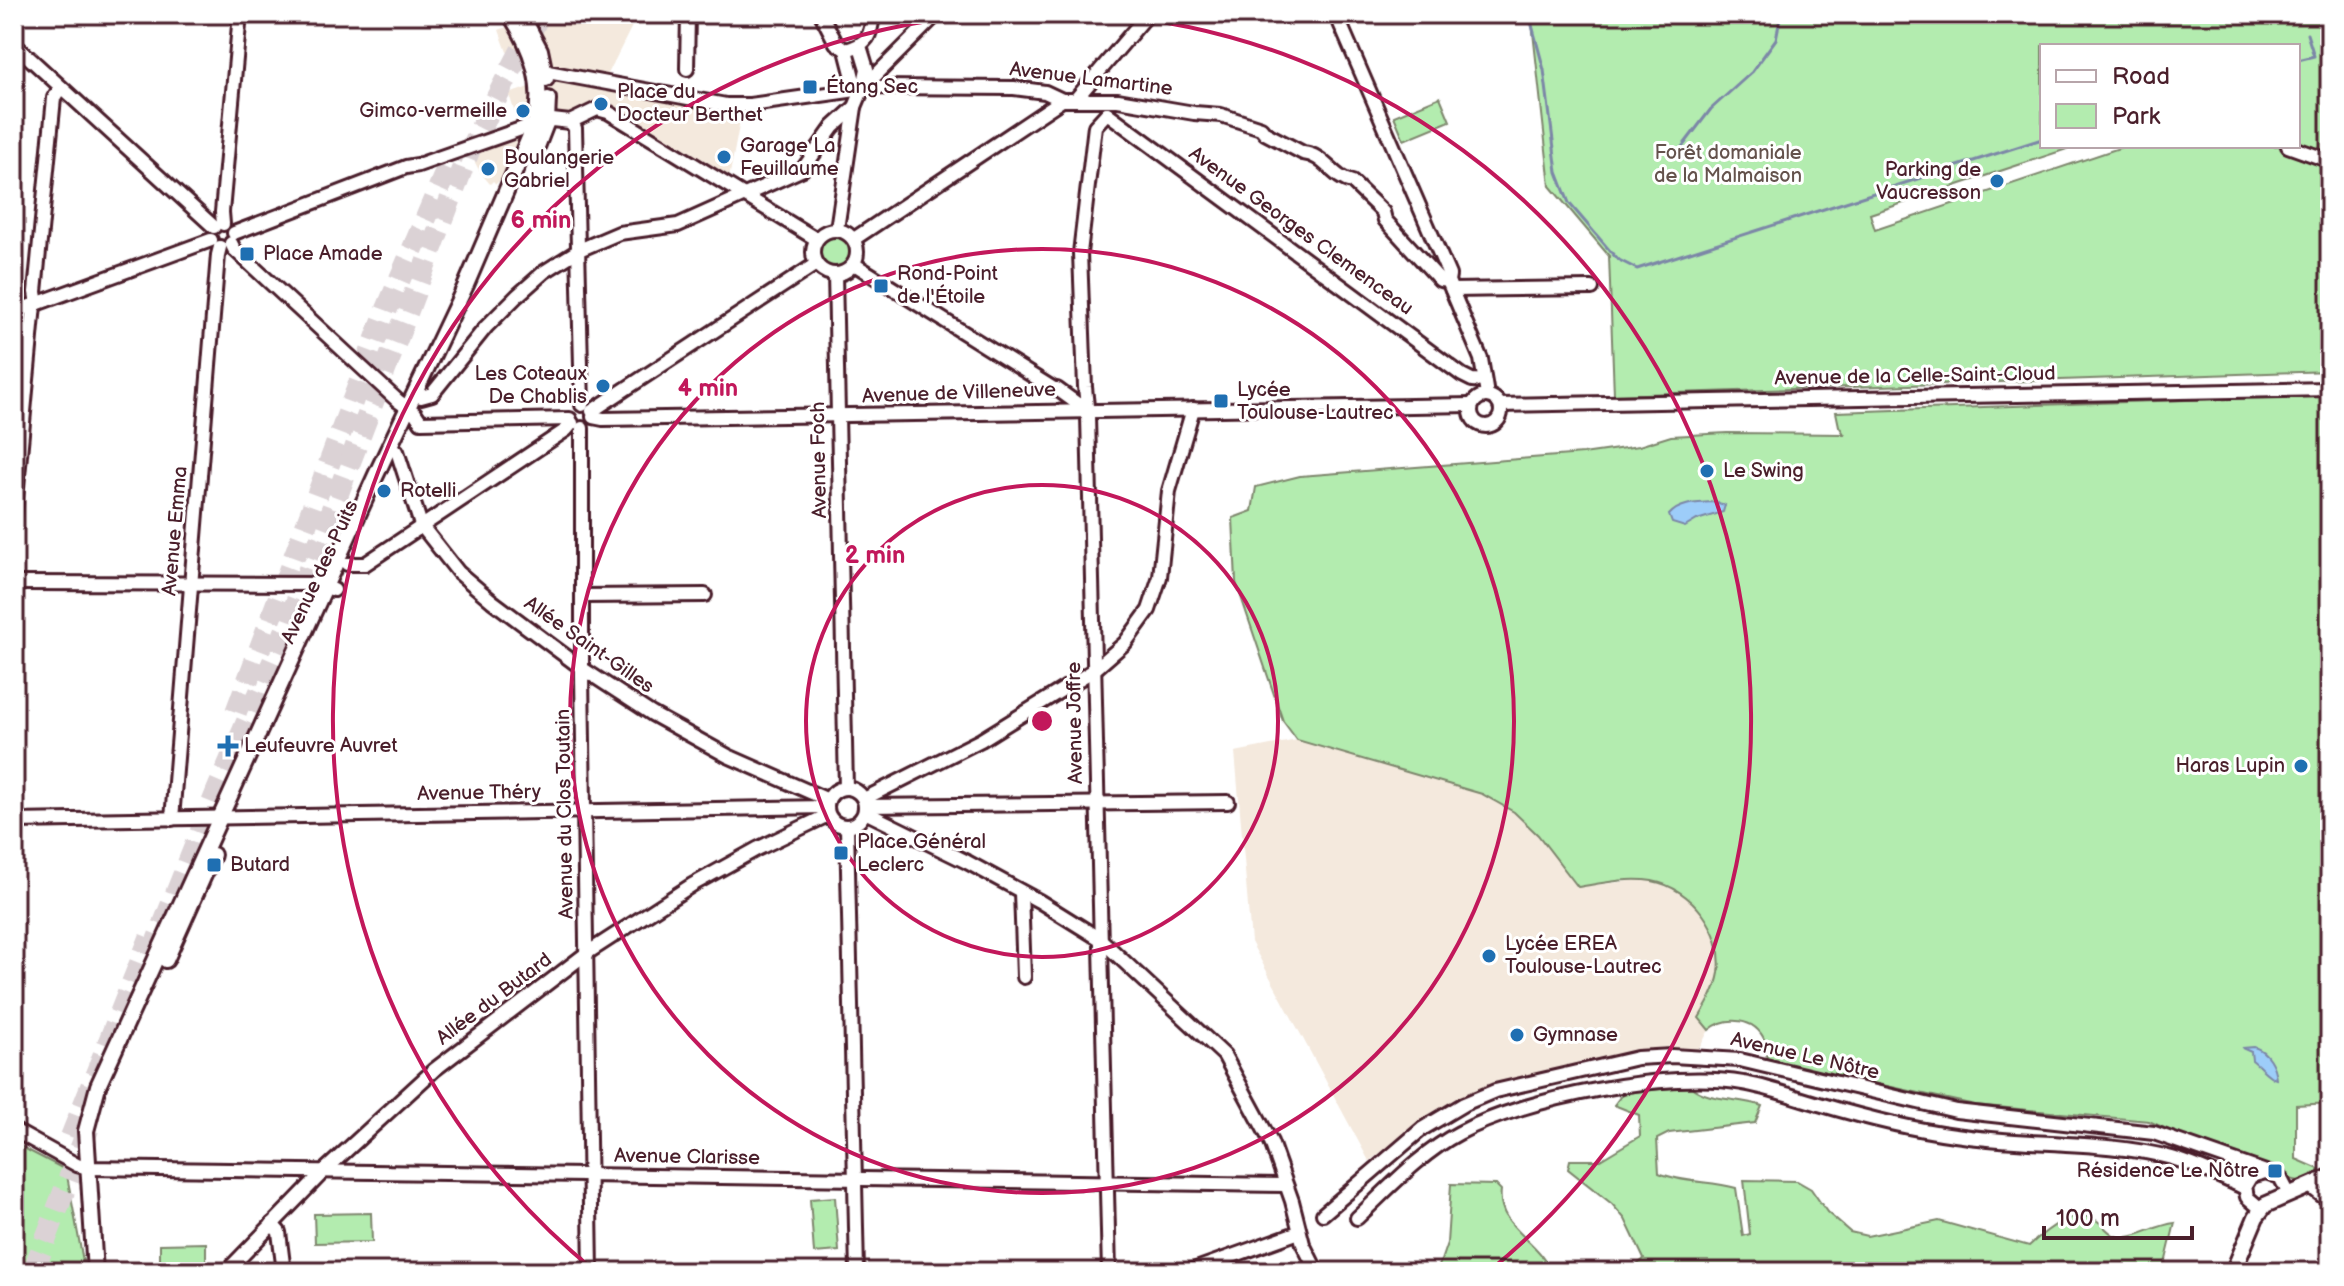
<svg xmlns="http://www.w3.org/2000/svg" width="2344" height="1286" viewBox="0 0 2344 1286" font-family="'Balsamiq Sans',sans-serif">
<rect width="100%" height="100%" fill="#fff"/>
<filter id="ink" filterUnits="userSpaceOnUse"><feTurbulence type="fractalNoise" baseFrequency=".0125" numOctaves="2"/><feDisplacementMap in="SourceGraphic" scale="16" xChannelSelector="R" yChannelSelector="G"/><feConvolveMatrix kernelMatrix="1 2 1 2 8 2 1 2 1" color-interpolation-filters="sRGB"/></filter>
<g filter="url(#ink)">
<g fill="#f4e9dd">
<path d="M530,14H638L604,82L743,105L728,184L608,112L552,120L519,146L504,176L496,184L493,181L490,184L480,172L471,155L510,137L507,125L517,120L509,94L532,86L529,70L519,49L507,52L499,30L531,17Z"/>
<path d="M1297,740L1482,794L1514,812L1538,835L1578,887L1637,880L1654,881L1681,892L1694,903L1710,925L1717,943L1720,969L1714,993L1699,1018L1709,1030L1699,1049L1617,1055L1503,1082L1453,1102L1369,1161L1251,942L1235,752Z"/>
</g>
<g fill="#b3ecaf" stroke="#7e866d" stroke-width="2" fill-rule="evenodd">
<path d="M1531,14H2330V371L1614,395L1609,256L1550,186ZM2042,46H2298V146H2125L1875,230L1870,214L2076,146H2042Z"/>
<path d="M1440,97L1450,121L1404,140L1394,116Z"/>
<circle cx="836" cy="252" r="17"/>
<path d="M2330,395V1103L2296,1105V1159L2319,1169L2316,1176L2303,1182L2268,1174L2149,1121L1975,1105L1767,1060C1766,1054 1767,1046 1765,1041C1755,1017 1726,1016 1709,1030L1699,1018C1708,1003 1716,990 1719,973C1725,932 1692,888 1652,881C1628,877 1602,883 1578,887L1538,835L1514,812L1482,794L1297,740L1283,721L1236,582L1233,518L1252,511L1256,487L1300,476L1583,454L1639,446L1671,436L1727,433L1844,434L1839,426L1836,412Z"/>
<path d="M1690,1086C1709,1102 1739,1097 1762,1106L1755,1123L1669,1133L1657,1139L1659,1173C1683,1183 1710,1181 1736,1188L1743,1236L1750,1234L1744,1180L1797,1181L1811,1189L1827,1212L1850,1232L1867,1236L1939,1221L2029,1246C2045,1231 2077,1203 2100,1223C2108,1231 2114,1239 2127,1237C2143,1235 2157,1225 2175,1223L2163,1272H1628L1644,1259L1625,1219L1612,1204L1568,1169L1570,1160H1600L1640,1136L1639,1115L1614,1105L1623,1093Z"/>
<path d="M14,1143L66,1170L85,1272H14Z"/>
<path d="M1451,1184L1496,1185L1501,1190C1496,1229 1541,1239 1550,1272H1437L1447,1243Z"/>
<path d="M835,1197L839,1251L814,1253L810,1199Z"/>
<path d="M371,1213L372,1242L315,1243L314,1214Z"/>
<path d="M206,1243V1265L160,1266V1244Z"/>
</g>
<g fill="#9dcdf9" stroke="#7c87a7" stroke-width="2">
<path d="M1715,502L1725,505L1723,512L1697,520L1685,527L1672,523L1669,515C1680,502 1699,503 1715,502Z"/>
<path d="M2254,1047C2267,1051 2275,1065 2276,1079C2268,1077 2260,1066 2252,1060L2251,1052L2242,1048Z"/>
</g>
<g fill="none" stroke-linecap="round" stroke-linejoin="round">
<g stroke="#7c87a7" stroke-width="3">
<path d="M1529,14L1544,70L1557,172L1569,203L1617,259L1637,269L2042,139"/>
<path d="M2298,60L2314,56L2307,34"/>
<path d="M1679,151L1711,109L1752,72L1776,39L1781,14"/>
</g>
<g stroke="#dbd2d5" stroke-width="22" stroke-dasharray="22 11" stroke-linecap="butt">
<path d="M236,712L387,309L453,155"/>
<path d="M151,956L217,791L278,650L469,151L540,14"/>
<path d="M71,1137L150,938"/>
<path d="M33,1272L90,1124"/>
</g>
<g stroke="#4a1f2b" stroke-width="18">
<g id="minor">
<path d="M821,14L836,43L846,50"/>
<path d="M1336,14L1449,275L1448,281L1481,359L1487,395"/>
<path d="M14,44L214,227"/>
<path d="M687,69L688,14"/>
<path d="M537,70L726,105H750L877,87L1014,88L1045,92L1062,100H1118L1194,113L1221,115L1261,128L1265,133L1303,153C1325,155 1332,178 1352,182L1383,212L1385,220L1440,280L1448,281"/>
<path d="M863,88L937,14"/>
<path d="M863,88L854,81L846,50C868,44 871,36 873,14"/>
<path d="M1075,100L1148,14"/>
<path d="M1107,113L1095,126L1080,253L1085,387L1088,416L1109,1272"/>
<path d="M1107,113L1462,375L1472,380L1484,381"/>
<path d="M570,122L575,128L582,405"/>
<path d="M2288,146L2330,161"/>
<path d="M223,224L222,212L240,14"/>
<path d="M837,229L855,107"/>
<circle cx="835" cy="252" r="22"/>
<path d="M234,233L406,167L418,165L535,124L552,120L570,122L597,109L608,112L816,239"/>
<path d="M854,239L1062,100"/>
<path d="M231,243L234,249L398,401L415,413L421,422L570,419"/>
<path d="M854,264L1054,389H1057L1086,410"/>
<path d="M835,274L846,788"/>
<path d="M1452,290L1592,288"/>
<path d="M37,304L35,292L54,98L60,88"/>
<path d="M14,312L211,240"/>
<circle cx="1486" cy="411" r="15"/>
<path d="M421,397L432,394L486,327L517,296L544,272L579,250L619,233L678,225L803,169L833,127L855,107L863,88L867,69L860,46"/>
<path d="M1500,405L2330,389"/>
<path d="M592,411L816,264"/>
<path d="M593,417L603,419L1472,405"/>
<path d="M582,428V675L591,1272"/>
<path d="M397,451L421,525L458,572L492,601L583,669L652,714L728,756L828,800"/>
<path d="M14,519L34,305"/>
<path d="M347,564H365L566,430L572,423"/>
<path d="M14,583L318,584L334,590"/>
<path d="M583,596L705,595"/>
<circle cx="846" cy="807" r="19"/>
<path d="M864,799L981,740L1094,670L1125,643L1149,610L1160,577L1169,491L1193,409"/>
<path d="M865,806L1228,802"/>
<path d="M865,812L967,862L1039,901L1100,939L1224,1055L1271,1142L1292,1201L1303,1244L1317,1272"/>
<path d="M172,819L218,255L220,247"/>
<path d="M14,821L827,807"/>
<path d="M847,826L857,1272"/>
<path d="M1021,892L1024,977"/>
<path d="M14,1130L77,1165L88,1168L1285,1185"/>
<path d="M2310,1186L2330,1202"/>
<path d="M2261,1209L2247,1197L2245,1186L2251,1176L2262,1173"/>
<path d="M1323,1214L1422,1129L1464,1104L1495,1091L1637,1058L1672,1056L1740,1060L1956,1111L2154,1133L2280,1177L2289,1194"/>
<path d="M1357,1218C1388,1189 1421,1153 1459,1133C1524,1098 1671,1069 1743,1083C1768,1087 1794,1097 1819,1104C1863,1117 1909,1129 1955,1135C2025,1146 2105,1140 2172,1158C2197,1165 2221,1177 2245,1188"/>
<path d="M272,1224L279,1232L284,1272"/>
<path d="M226,1272L325,1170L434,1070L587,953L692,885L757,849L828,815"/>
<path d="M1188,1272L1299,1232"/>
</g>
</g>
<g stroke="#4a1f2b" stroke-width="20">
<g id="tertiary">
<path d="M521,14L540,50L546,79"/>
<path d="M535,152L547,121L548,99"/>
<path d="M166,960L213,855"/>
<path d="M95,1272L86,1131L98,1086L376,475L466,285L535,124C545,84 532,48 510,14"/>
<path d="M2233,1272L2256,1217L2265,1205L2330,1177"/>
</g>
</g>
<use href="#minor" stroke="#fff" stroke-width="12"/>
<use href="#tertiary" stroke="#fff" stroke-width="14"/>
</g>
</g>
<g fill="none" stroke="#c2185b" stroke-width="4">
<circle cx="1042" cy="721" r="236"/>
<circle cx="1042" cy="721" r="472"/>
<path d="M596 1272A709 709 0 0 1 986 14M1098 14A709 709 0 0 1 1488 1272"/>
</g>
<g fill="#1f6fb2" stroke="#fff" stroke-width="3">
<rect x="802" y="79" width="16" height="16" rx="4"/>
<circle cx="601" cy="104" r="8"/>
<circle cx="523" cy="111" r="8"/>
<circle cx="724" cy="157" r="8"/>
<circle cx="488" cy="169" r="8"/>
<circle cx="1997" cy="181" r="8"/>
<rect x="239" y="246" width="16" height="16" rx="4"/>
<rect x="873" y="278" width="16" height="16" rx="4"/>
<circle cx="603" cy="386" r="8"/>
<rect x="1213" y="393" width="16" height="16" rx="4"/>
<circle cx="1707" cy="471" r="8"/>
<circle cx="384" cy="491" r="8"/>
<path d="M224 734h8v8h8v8h-8v8h-8v-8h-8v-8h8z"/>
<circle cx="2301" cy="766" r="8"/>
<rect x="833" y="845" width="16" height="16" rx="4"/>
<rect x="206" y="857" width="16" height="16" rx="4"/>
<circle cx="1489" cy="956" r="8"/>
<circle cx="1517" cy="1035" r="8"/>
<rect x="2267" y="1163" width="16" height="16" rx="4"/>
</g>
<g text-anchor="middle" dominant-baseline="central" stroke-width="6" stroke-linejoin="round" paint-order="stroke">
<g font-size="20" fill="#4a1f2b" stroke="#fff">
<text transform="translate(1091 79) rotate(7)">Avenue Lamartine</text>
<text transform="translate(1301 231) rotate(36)">Avenue Georges Clemenceau</text>
<text transform="translate(1915 376) rotate(-1)">Avenue de la Celle-Saint-Cloud</text>
<text transform="translate(959 393) rotate(-2)">Avenue de Villeneuve</text>
<text transform="translate(819 460) rotate(-91)">Avenue Foch</text>
<text transform="translate(175 531) rotate(-85)">Avenue Emma</text>
<text transform="translate(320 572) rotate(-65)">Avenue des Puits</text>
<text transform="translate(589 645) rotate(35)">Allée Saint-Gilles</text>
<text transform="translate(1075 723) rotate(-91)">Avenue Joffre</text>
<text transform="translate(479 793) rotate(-1)">Avenue Théry</text>
<text transform="translate(565 814) rotate(-91)">Avenue du Clos Toutain</text>
<text transform="translate(494 999) rotate(-37)">Allée du Butard</text>
<text transform="translate(1805 1056) rotate(13)">Avenue Le Nôtre</text>
<text transform="translate(687 1157) rotate(1)">Avenue Clarisse</text>
</g>
<g font-size="20" fill="#4a1f2b" stroke="#fff" text-anchor="start">
<text x="826" y="87">Étang Sec</text>
<text x="617" y="92">Place du<tspan x="617" dy="23">Docteur Berthet</tspan></text>
<text x="507" y="111" text-anchor="end">Gimco-vermeille</text>
<text x="740" y="146">Garage La<tspan x="740" dy="23">Feuillaume</tspan></text>
<text x="504" y="158">Boulangerie<tspan x="504" dy="23">Gabriel</tspan></text>
<text x="1981" y="170" text-anchor="end">Parking de<tspan x="1981" dy="23">Vaucresson</tspan></text>
<text x="263" y="254">Place Amade</text>
<text x="897" y="274">Rond-Point<tspan x="897" dy="23">de l'Étoile</tspan></text>
<text x="587" y="374" text-anchor="end">Les Coteaux<tspan x="587" dy="23">De Chablis</tspan></text>
<text x="1237" y="390">Lycée<tspan x="1237" dy="23">Toulouse-Lautrec</tspan></text>
<text x="1723" y="471">Le Swing</text>
<text x="400" y="491">Rotelli</text>
<text x="244" y="746">Leufeuvre Auvret</text>
<text x="2285" y="766" text-anchor="end">Haras Lupin</text>
<text x="857" y="842">Place Général<tspan x="857" dy="23">Leclerc</tspan></text>
<text x="230" y="865">Butard</text>
<text x="1505" y="944">Lycée EREA<tspan x="1505" dy="23">Toulouse-Lautrec</tspan></text>
<text x="1533" y="1035">Gymnase</text>
<text x="2259" y="1171" text-anchor="end">Résidence Le Nôtre</text>
</g>
<g font-size="20" fill="#64524c" stroke="#fff">
<text x="1728" y="153">Forêt domaniale<tspan x="1728" dy="23">de la Malmaison</tspan></text>
</g>
</g>
<circle cx="1042" cy="721" r="12" fill="#c2185b" stroke="#fff" stroke-width="4"/>
<g font-size="24" text-anchor="middle" font-weight="bold" fill="#c2185b" stroke="#fff" stroke-width="6" stroke-linejoin="round" paint-order="stroke">
<text x="541" y="228">6 min</text>
<text x="708" y="396">4 min</text>
<text x="875" y="563">2 min</text>
</g>
<rect width="2344" height="1286" fill="none" stroke="#fff" stroke-width="48"/>
<rect x="24" y="24" width="2296" height="1238" fill="none" stroke="#4a1f2b" stroke-width="3" filter="url(#ink)"/>
<rect x="2040" y="44" width="260" height="104" fill="#ffffff" stroke="#b7a5aa" stroke-width="2"/>
<rect x="2056" y="70" width="40" height="12" fill="#ffffff" stroke="#b7a5aa" stroke-width="2"/>
<text x="2112" y="84" font-size="24" fill="#4a1f2b">Road</text>
<rect x="2056" y="104" width="40" height="24" fill="#b3ecaf" stroke="#b7a5aa" stroke-width="2"/>
<text x="2112" y="124" font-size="24" fill="#4a1f2b">Park</text>
<path d="M2044 1226v12h148v-12" fill="none" stroke="#4a1f2b" stroke-width="4"/>
<text x="2056" y="1226" font-size="24" fill="#4a1f2b" stroke="#ffffff" stroke-width="6" paint-order="stroke">100 m</text>
</svg>
